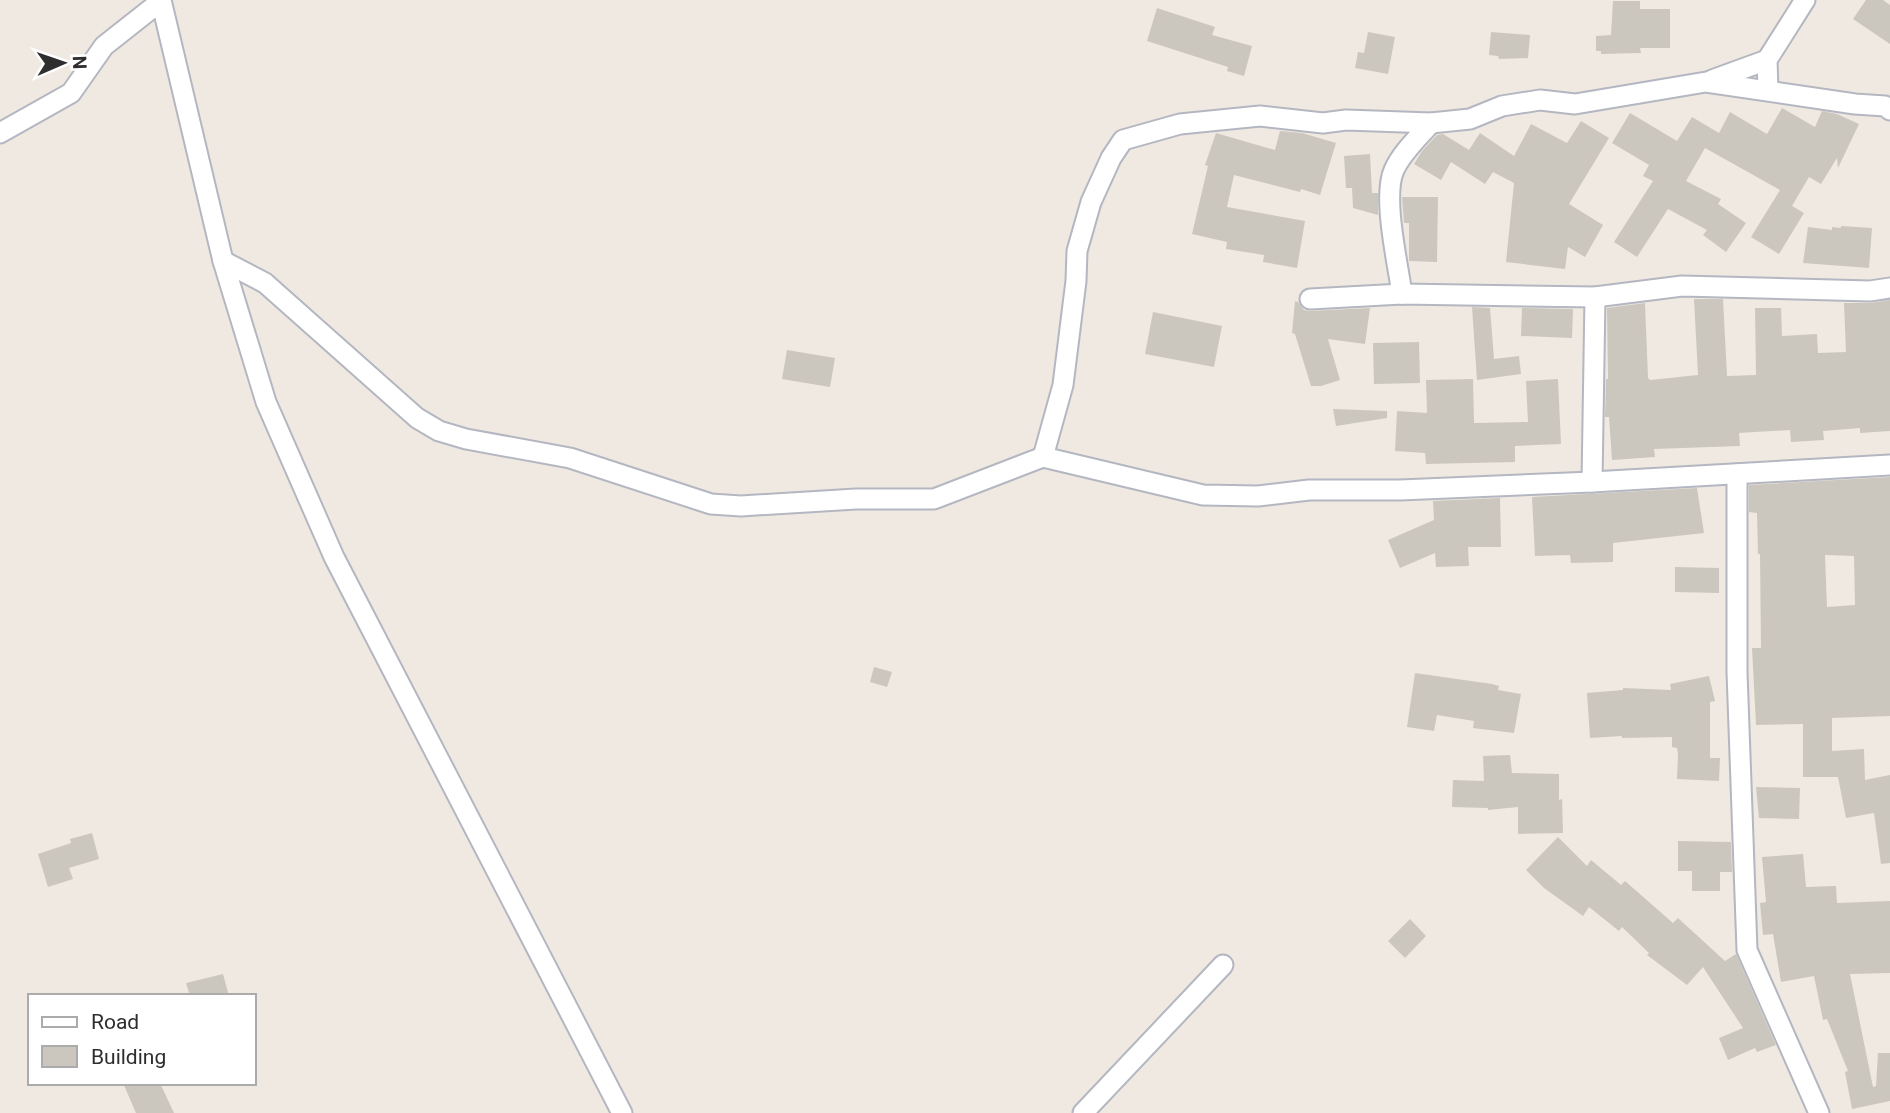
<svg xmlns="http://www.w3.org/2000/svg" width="1890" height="1113" viewBox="0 0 1890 1113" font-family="Roboto,sans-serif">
<rect width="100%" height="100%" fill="#efe9e1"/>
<g fill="#cbc7bf" fill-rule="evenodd">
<path d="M1866,0H1883L1890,5V44L1853,19Z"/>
<path d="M1613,1H1640V9H1670V48H1640L1641,53L1601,54V51H1596V36L1611,35Z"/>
<path d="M1157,8L1215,27L1212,35L1252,46L1244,76L1227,71L1228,67L1147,41Z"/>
<path d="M1368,32L1395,37L1388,74L1355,68L1358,52L1364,53Z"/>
<path d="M1491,32L1530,35L1528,58L1499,59L1498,56L1489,55Z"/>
<path d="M1782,108L1815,127L1822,111L1837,114L1859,124L1838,168L1837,158L1821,184L1809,177L1792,206L1804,213L1779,254L1751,237L1780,190L1705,148L1686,181L1721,199L1718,204L1746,223L1726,252L1703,235L1707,230L1668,209L1637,257L1614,242L1653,181L1643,176L1649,165L1612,143L1630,113L1677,141L1692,117L1719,133L1730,112L1767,134Z"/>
<path d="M1581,121L1609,138L1569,204L1603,225L1585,257L1568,247L1565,269L1506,262L1514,183L1493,172L1485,184L1451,162L1441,180L1414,164L1422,151L1437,135L1443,134L1469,150L1480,133L1514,156L1531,124L1567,143Z"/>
<path d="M1280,131L1302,133L1336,143L1320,195L1301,189L1300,192L1234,175L1227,207L1305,221L1297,268L1263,262L1264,255L1226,249L1227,242L1192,234L1208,166L1205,165L1216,133L1275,150Z"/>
<path d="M1370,154L1372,193H1378V215L1353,208L1352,188H1346L1344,156Z"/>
<path d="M1402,197H1438L1437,262L1409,261V223H1404Z"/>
<path d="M1841,226L1872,228L1869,268L1803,263L1808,227L1832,230V227L1841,228Z"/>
<path d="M1694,299H1723L1727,376L1756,375L1755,308H1781L1782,336L1817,334L1818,353L1846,352L1844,303H1870L1890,300V431L1860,433V428L1823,431L1824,440L1791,442L1790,430L1739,433L1740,446L1654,449L1655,457L1612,460L1609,417H1605L1606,379H1608L1607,308L1645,303L1648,378L1650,380L1698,375Z"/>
<path d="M1295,301L1298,302L1304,310L1310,311L1370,308L1365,344L1328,339L1340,380L1321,386H1311L1295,334L1292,333Z"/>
<path d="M1472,307L1490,308L1494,359L1519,356L1521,374L1477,380Z"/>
<path d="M1522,308L1573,309L1572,338L1521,336Z"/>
<path d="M1153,312L1222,326L1214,367L1145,354Z"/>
<path d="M1419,342L1420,383L1374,384L1373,343Z"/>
<path d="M787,350L835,358L830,387L782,379Z"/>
<path d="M1473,379L1474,423L1528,422L1526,381L1558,379L1561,444L1515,446V462L1426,464L1425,453L1395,451L1397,411L1427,413L1426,380Z"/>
<path d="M1333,409L1387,411V418L1336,426Z"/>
<path d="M1890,477V716L1832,718V751L1864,749L1865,780L1890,775V863L1881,864L1874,813L1846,818L1838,777H1803V724L1756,725L1752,648H1761L1760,554H1758L1757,513L1749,512V485ZM1825,555L1854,556L1855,605L1827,607Z"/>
<path d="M1697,488L1704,533L1613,543V562L1571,563L1570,555L1535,556L1532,497Z"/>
<path d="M1500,498L1501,547H1468L1469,566L1436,567L1435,553L1400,568L1388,540L1434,520L1433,501Z"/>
<path d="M1675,567L1719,568V593L1675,592Z"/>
<path d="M874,667L892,672L887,687L870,682Z"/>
<path d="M1415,673L1492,684L1499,686L1498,690L1521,694L1514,733L1473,728L1474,721L1437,715L1434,731L1407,727Z"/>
<path d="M1709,676L1715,701L1710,702V758H1720L1719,781L1677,779L1678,753L1677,748L1672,747V737L1622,738V736L1590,738L1587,693L1623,690V688L1671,690L1670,684Z"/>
<path d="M1510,755L1512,773L1559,774V800L1562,799L1563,833L1518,834V807L1488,810V808L1452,807L1453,780L1484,781L1483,756Z"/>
<path d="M1756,787L1800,788L1799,819L1759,818Z"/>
<path d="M92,833L99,859L69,868L73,879L48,887L38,854L71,843L70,839Z"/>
<path d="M1558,837L1587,866L1591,860L1621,885L1625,881L1673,923L1678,918L1725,961L1736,954L1776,1045L1757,1052L1755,1048L1728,1060L1719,1038L1743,1028L1703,967L1687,985L1647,955L1649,953L1622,927L1619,931L1589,907L1583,916L1544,888L1526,870Z"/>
<path d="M1678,841L1731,842L1732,872H1720V891H1692V871H1678Z"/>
<path d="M1803,854L1806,887L1836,886L1837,903L1890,901V973L1850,974L1873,1087L1876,1086L1878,1053H1890V1101L1852,1109L1845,1072L1848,1071L1827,1019L1823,1020L1814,976L1781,982L1773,934L1763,935L1760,903L1766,902L1762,857Z"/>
<path d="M1410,919L1426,936L1405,958L1388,941Z"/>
<path d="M223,974L229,996H190L186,983Z"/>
<path d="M123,1083H160L174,1113H136Z"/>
</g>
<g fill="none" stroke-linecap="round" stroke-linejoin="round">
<g stroke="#b4b7c1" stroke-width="23">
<g id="minor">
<path d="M161,0L223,261L266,402L334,557L622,1113"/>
<path d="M1712,80L1767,60"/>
<path d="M1768,90L1767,60L1805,0"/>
<path d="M0,133L71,93L104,46L161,1"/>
<path d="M223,261L265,283L417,418L439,431L466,439L570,458L711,504L741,506L856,499H934L1043,457L1203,495L1258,496L1309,490H1400L1592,482L1890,465"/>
<path d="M1402,294C1398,264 1382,197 1394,170C1402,152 1419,137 1431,123"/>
<path d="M1310,299L1402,294L1595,297L1682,286L1870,291L1890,288"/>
<path d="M1043,457L1063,385L1076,281L1077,251L1091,202L1111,158L1123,140L1180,124L1260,116L1323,123L1346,120L1431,123L1470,119L1502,106L1540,100L1575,104L1706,82L1855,104L1885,106L1890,110"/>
<path d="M1737,474V672L1747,950L1819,1113"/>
<path d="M1592,482L1595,297"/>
<path d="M1083,1113L1223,965"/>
</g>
</g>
<use href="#minor" stroke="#fff" stroke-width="19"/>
</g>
<rect x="28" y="994" width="228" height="91" fill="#ffffff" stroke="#ababab" stroke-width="2"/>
<rect x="42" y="1017" width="35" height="10" fill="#ffffff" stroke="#ababab" stroke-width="2"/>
<text x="91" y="1029" font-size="21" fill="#2e2e2e">Road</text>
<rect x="42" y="1046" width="35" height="21" fill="#cbc7bf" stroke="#ababab" stroke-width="2"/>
<text x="91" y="1064" font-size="21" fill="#2e2e2e">Building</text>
<g transform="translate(63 63) rotate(88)" stroke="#ffffff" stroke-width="5" paint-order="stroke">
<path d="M0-5L12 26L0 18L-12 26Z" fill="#2e2e2e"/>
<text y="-10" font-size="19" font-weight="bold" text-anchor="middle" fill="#2e2e2e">N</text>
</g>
</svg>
